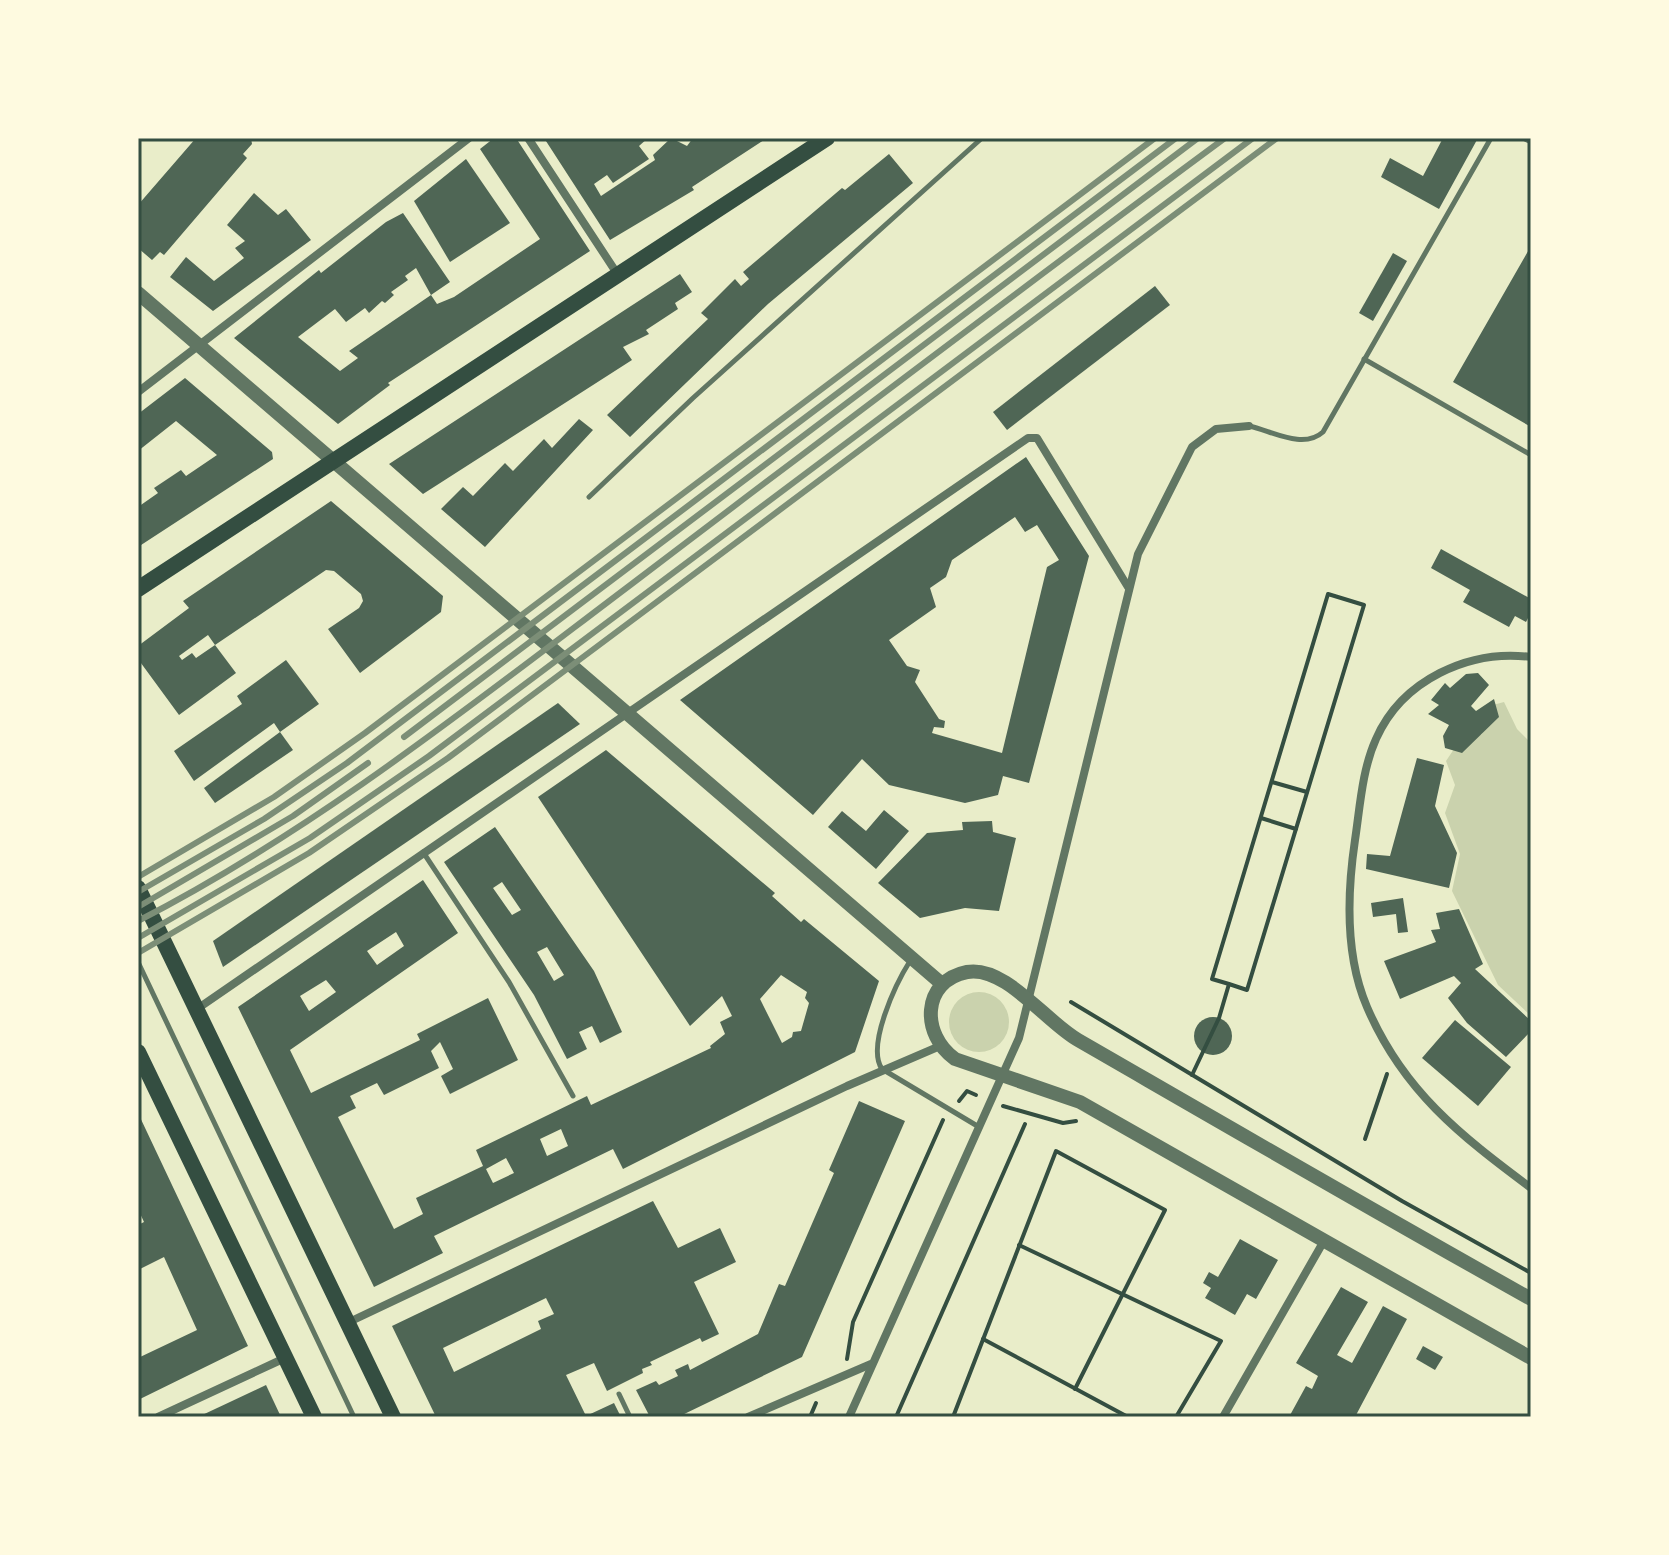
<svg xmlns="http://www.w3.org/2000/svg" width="1669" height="1555" viewBox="0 0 1669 1555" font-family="'DM Sans',sans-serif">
<rect width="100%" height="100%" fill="#e9edc9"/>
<g fill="#cad2ad">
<path d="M1504,702L1517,729L1531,743V1016L1498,985L1452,891L1460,854L1445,813L1455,785L1446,761L1454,749L1482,734L1489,706Z"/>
<circle cx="979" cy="1022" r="30"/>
</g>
<g fill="#4f6655" fill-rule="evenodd">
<path d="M196,138H251L252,144L243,154L247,158L164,255L160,252L152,260L138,248V205Z"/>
<path d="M494,138H516L590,251L388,383L390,385L338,424L234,338L319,270L321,273L386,222L403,213L450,282L431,295L416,268L405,276L408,280L391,292L394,295L385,303L382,301L369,313L365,308L346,322L335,309L298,337L340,371L358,358L349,351L431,295L437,304L454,297L540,239L480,149Z"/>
<path d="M544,138H648L639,146L649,159L613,183L607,175L594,184L601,196L655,160L653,155L671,138L687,146L693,138H767L692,187L694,190L610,240Z"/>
<path d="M1443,138H1478L1439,209L1381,177L1390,158L1423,176Z"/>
<path d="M889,154L913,183L768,304L630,437L607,415L708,319L701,313L735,279L741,286L749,279L743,272L842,188L845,190Z"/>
<path d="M466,159L510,223L450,262L414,201Z"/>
<path d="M254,193L278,215L286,209L311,240L213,311L170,277L186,257L214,281L244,258L235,248L245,241L227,225Z"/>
<path d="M1531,246L1529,382L1531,427L1453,382Z"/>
<path d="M1393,253L1407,261L1373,321L1359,313Z"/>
<path d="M680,274L692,292L675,303L678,309L646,330L649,334L623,347L632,360L423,494L389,464Z"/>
<path d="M1155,286L1170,305L1007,430L993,412Z"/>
<path d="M185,378L272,452L273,459L138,547V507L158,493L154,488L181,470L186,476L217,455L176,421L138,451V414Z"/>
<path d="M579,419L593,430L485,547L441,509L463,487L473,496L505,463L513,471L544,439L552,448Z"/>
<path d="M1026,457L1089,556L1029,783L1003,776L998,795L965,803L889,785L862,759L813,815L680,700ZM1015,517L1025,532L1037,525L1059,560L1047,567L1002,753L932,733L934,727L944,728L945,721L939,719L915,682L920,670L907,666L889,640L936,607L930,588L946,577L952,560Z"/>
<path d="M331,501L443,596L441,612L360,673L328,629L359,608L363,601L361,594L334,571L326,570L215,645L208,635L179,656L182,660L192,653L196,658L215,645L236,673L179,715L138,659V646L189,608L183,601Z"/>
<path d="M1441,549L1531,599V612L1526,622L1515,616L1509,627L1463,602L1470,590L1431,568Z"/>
<path d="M286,660L319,704L280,732L274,723L194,781L174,751L242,704L237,696Z"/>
<path d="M1478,673L1489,685L1471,706L1476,711L1494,699L1499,717L1462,753L1445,748L1443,736L1449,725L1428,714L1439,705L1431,700L1445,683L1450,688L1466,674Z"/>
<path d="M558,703L580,724L223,967L213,941Z"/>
<path d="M280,732L293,750L215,803L204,788Z"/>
<path d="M606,750L775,893L772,896L801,922L804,919L879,981L855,1052L623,1169L613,1149L434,1236L443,1253L374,1287L238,1007L423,880L458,933L290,1050L311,1093L420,1040L417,1034L488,998L518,1060L450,1094L441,1076L453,1069L440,1042L431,1051L439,1068L384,1095L377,1083L350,1096L356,1108L338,1117L394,1229L423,1214L416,1198L483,1166L476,1150L587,1096L591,1105L711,1048L710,1046L725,1034L720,1022L732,1016L722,996L690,1026L538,797ZM396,932L404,946L377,965L367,951ZM781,975L807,992L805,998L809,1003L801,1031L793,1032L792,1037L782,1043L760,999ZM326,980L336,992L309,1011L300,996ZM561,1129L568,1146L547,1156L540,1139ZM506,1158L514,1173L493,1183L486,1169Z"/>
<path d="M1417,758L1444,765L1435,806L1457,853L1449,888L1366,869L1367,854L1390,856Z"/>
<path d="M884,810L909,831L876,869L828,827L842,811L866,831Z"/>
<path d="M992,821L993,832L1016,838L999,911L965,908L920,918L878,883L927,833L963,830L962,822Z"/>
<path d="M495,827L594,971L622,1032L600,1043L592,1026L579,1032L587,1049L567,1059L534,995L444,862ZM502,882L521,910L512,915L493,888ZM547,947L564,975L554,981L537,952Z"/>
<path d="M1403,898L1408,932L1398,933L1396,914L1373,917L1371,903Z"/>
<path d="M1459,909L1483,964L1475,969L1531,1021V1031L1506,1057L1467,1023L1448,998L1461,983L1454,976L1400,999L1384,961L1436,942L1431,930L1440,929L1436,913Z"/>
<circle cx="1213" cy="1036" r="19"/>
<path d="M1455,1020L1511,1067L1478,1106L1422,1058Z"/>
<path d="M859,1101L905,1121L802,1357L678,1417H650L636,1390L656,1381L659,1385L678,1376L675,1370L688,1364L690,1370L758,1334L779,1284L785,1286L834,1173L829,1170Z"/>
<path d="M138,1113L248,1346L138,1400V1358L197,1330L164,1257L138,1270V1225L144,1222L138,1209Z"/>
<path d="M653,1201L678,1248L720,1228L736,1262L694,1282L719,1334L702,1342L700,1338L650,1362L652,1365L642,1369L643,1373L607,1391L594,1363L566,1375L586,1416L614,1403L621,1417H436L392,1326ZM546,1298L554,1314L538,1321L541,1329L454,1372L443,1348Z"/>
<path d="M1240,1239L1278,1260L1256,1299L1247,1294L1235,1315L1205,1298L1211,1288L1203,1283L1209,1272L1218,1277Z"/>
<path d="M1341,1287L1368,1302L1337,1355L1352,1363L1383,1306L1407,1319L1355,1417H1289L1306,1386L1312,1389L1318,1376L1296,1363Z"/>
<path d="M1423,1346L1443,1357L1435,1370L1416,1359Z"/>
<path d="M266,1385L281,1417H198Z"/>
</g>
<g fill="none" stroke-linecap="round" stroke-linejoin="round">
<g stroke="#344e41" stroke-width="4">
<path d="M1272,782L1307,792"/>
<path d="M1261,818L1296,829"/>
<path d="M1071,1002L1402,1201L1531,1273"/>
<path d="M1192,1075L1219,1018L1229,984L1212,979L1328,594L1364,605L1247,990L1229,984"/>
<path d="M959,1101L967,1091L976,1095"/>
<path d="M1003,1106L1063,1123L1076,1121"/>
<path d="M1365,1139L1387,1074"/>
<path d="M1019,1245L1221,1341L1176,1417"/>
<path d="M983,1339L1128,1417"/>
<path d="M847,1359L853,1322L943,1120"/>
<path d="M810,1417L816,1403"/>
<path d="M896,1417L1025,1124"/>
<path d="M953,1417L1056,1151L1165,1210L1075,1389"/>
</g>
<g stroke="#617663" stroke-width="5">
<path d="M1523,138L1531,142"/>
<path d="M1364,359L1531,455"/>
<path d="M1249,426C1272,431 1303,450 1323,432L1491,138"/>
<path d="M589,497L693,398L982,138"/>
<path d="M423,852L509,982L573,1096"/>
<path d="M910,961C896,983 866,1046 882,1069L979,1127"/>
<path d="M138,962L354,1417"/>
<path d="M619,1394L630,1417"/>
</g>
<g stroke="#617663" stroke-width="8">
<path d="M528,138L618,275"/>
<path d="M138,392L469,138"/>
<path d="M1531,657C1469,649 1402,680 1376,739C1362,770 1360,807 1355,840C1347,894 1345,956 1367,1007C1403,1091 1460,1135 1531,1188"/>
<path d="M197,1009L1028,438H1037L1128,587"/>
<path d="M347,1323L847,1086L940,1046"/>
<path d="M158,1417L285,1358"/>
<path d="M748,1417L871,1364"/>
<path d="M849,1417L1019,1038L1138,554L1192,447L1216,429L1249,426"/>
<path d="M1223,1417L1325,1239"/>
</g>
<g stroke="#617663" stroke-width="14">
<path d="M138,293L942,984"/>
<path d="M1531,1299C1379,1214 1229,1127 1078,1040C1046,1022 1005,965 967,972C921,981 921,1035 955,1059L1080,1102L1531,1358"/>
</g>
<g stroke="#344e41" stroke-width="16">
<path d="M138,589L827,138"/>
<path d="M138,888L393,1417"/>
<path d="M138,1052L314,1417"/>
</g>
<g stroke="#7c8e77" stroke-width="6">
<path d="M404,737L1198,138"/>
<path d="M138,877L274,797L365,733L1155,138"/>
<path d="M138,892L264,819L347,763L1176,138"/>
<path d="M138,907L293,816L368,763"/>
<path d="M138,921C315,830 474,703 633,583C829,434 1026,285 1225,138"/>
<path d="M138,938L310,838L429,756L1253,138"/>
<path d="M138,953L309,853L448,758L1277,138"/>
</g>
</g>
<rect width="1669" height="1555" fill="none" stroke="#fefae0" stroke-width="280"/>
<rect x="140" y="140" width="1389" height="1275" fill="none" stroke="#344e41" stroke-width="3"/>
</svg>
